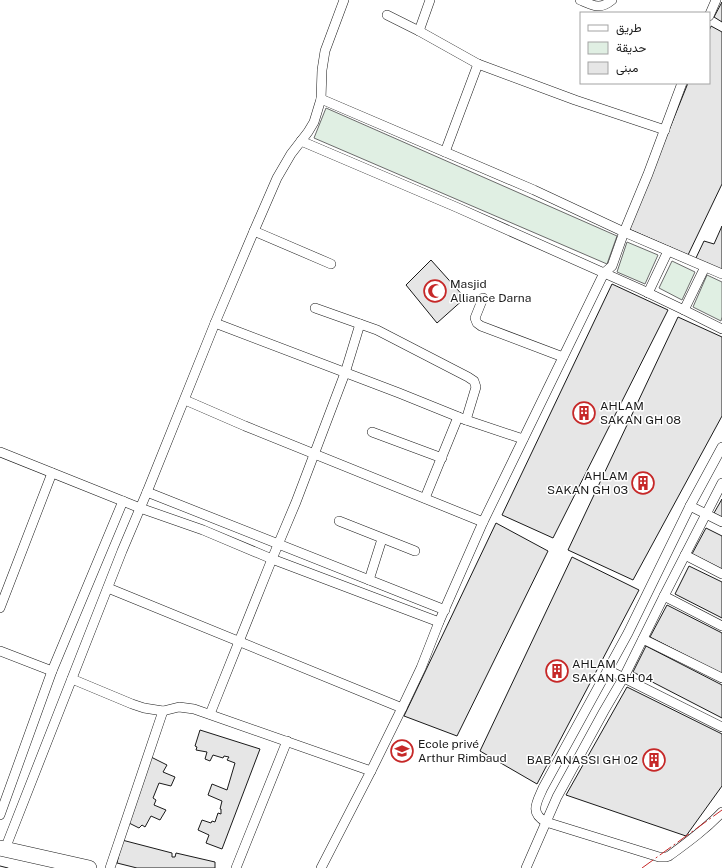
<svg xmlns="http://www.w3.org/2000/svg" width="722" height="868" viewBox="0 0 722 868" font-family="'Public Sans',Vazirmatn,sans-serif">
<rect width="100%" height="100%" fill="#fff"/>
<g fill="#e0efe3" stroke="#6a6a6a">
<path d="M326,108L617,236L607,264L314,138Z"/>
<path d="M627,242L658,255L645,284L617,272Z"/>
<path d="M672,261L695,272L682,300L659,288Z"/>
<path d="M707,275L722,282V317L721,321L693,307Z"/>
</g>
<g fill="#e6e6e6" stroke="#1a1a1a">
<path d="M722,2V22L714,17Z"/>
<path d="M711,26L722,32V184L688,255L629,229L688,83H709V31Z"/>
<path d="M722,226V271L695,260L704,241L714,244Z"/>
<path d="M431,260L465,298L437,323L406,285Z"/>
<path d="M612,284L668,310L553,538L502,515Z"/>
<path d="M678,317L722,337V416L633,580L568,550Z"/>
<path d="M722,499V517L714,513Z"/>
<path d="M496,523L548,551L457,736L404,716Z"/>
<path d="M706,528L722,536V569L692,554Z"/>
<path d="M572,557L639,590L537,784L480,751Z"/>
<path d="M689,566L722,582V618L675,594Z"/>
<path d="M667,605L722,633V674L650,637Z"/>
<path d="M646,646L722,685V718L633,672Z"/>
<path d="M627,687L722,734V786L686,836L566,795Z"/>
<path d="M200,730L260,749L222,849L206,843L209,835L198,830L202,820L211,823L212,821L215,822L218,813L221,814V809H220L222,801L208,795L212,784L227,790L235,763L227,760L229,757L224,756L223,758L213,755L210,761L205,759L207,752L196,750L197,747L195,746Z"/>
<path d="M151,757L167,765L163,772L175,777L171,786L159,783L153,798L156,800L154,805L166,810L160,820L151,816L145,827L142,825L139,828L129,823Z"/>
<path d="M122,840L172,853V857H175L176,853L215,862V868H137L117,863Z"/>
</g>
<g fill="none" stroke-linecap="round" stroke-linejoin="round">
<g stroke="#1a1a1a" stroke-width="10">
<g id="minor">
<path d="M580,0C594,6 600,10 612,0"/>
<path d="M387,15L419,31L478,64L575,100L665,130"/>
<path d="M709,16L716,0"/>
<path d="M419,31L430,0"/>
<path d="M321,99L534,190L624,232L722,274"/>
<path d="M301,141L456,207L640,289L684,310L722,329"/>
<path d="M445,152L478,64"/>
<path d="M254,231L331,264"/>
<path d="M648,293L668,251"/>
<path d="M483,298L475,318L477,323L481,326L563,357"/>
<path d="M315,308L377,330L468,377L474,381L476,387L466,420"/>
<path d="M684,310L705,267"/>
<path d="M215,323L399,393L466,420L523,439"/>
<path d="M185,400L245,426L483,522"/>
<path d="M372,432L442,458"/>
<path d="M722,447L690,506L628,633L543,788C537,802 529,813 546,822L659,857H666L669,856C688,842 706,829 722,812"/>
<path d="M0,452L140,508L203,530L272,559L439,622"/>
<path d="M147,492L445,610"/>
<path d="M425,498L458,417"/>
<path d="M690,506L722,522"/>
<path d="M339,521L415,551"/>
<path d="M685,555L722,574"/>
<path d="M369,580L382,539"/>
<path d="M108,588L402,708"/>
<path d="M664,596L722,626"/>
<path d="M0,608L52,473"/>
<path d="M643,639L722,678"/>
<path d="M0,651L52,671"/>
<path d="M608,670L722,727"/>
<path d="M72,679L132,704L144,708L163,711L179,707L194,709L371,771"/>
<path d="M210,714L272,559L296,502L345,373L360,324"/>
<path d="M0,815L52,671L123,501"/>
<path d="M5,849L122,551L147,492L215,323L254,231L277,178L291,154L308,132L314,122L321,99L322,70L325,51L344,0"/>
<path d="M110,868L163,711"/>
<path d="M236,868L287,741"/>
<path d="M321,868L371,771L402,708L421,668L439,622L483,522L604,273L612,266L624,232L648,174L682,83"/>
<path d="M526,868L557,797L604,711L625,675L664,596L722,483"/>
</g>
</g>
<g stroke="#1a1a1a" stroke-width="16">
<path id="primary" d="M0,848L89,868"/>
</g>
<use href="#minor" stroke="#fff" stroke-width="9"/>
<use href="#primary" stroke="#fff" stroke-width="15"/>
<path stroke="#1a1a1a" stroke-width="1" d="M0,866L8,868"/>
<path stroke="#c62828" stroke-width="1" stroke-dasharray="14 3 2 3" stroke-linecap="butt" d="M642,868L722,810"/>
</g>
<defs>
<g id="mosque-ring" transform="scale(1.15)"><circle r="9.5" fill="#fff" stroke="#c62828" stroke-width="1.5"/><path d="M3.5-4.9A6 6 0 1 0 3.5 4.9A5 5 0 1 1 3.5-4.9Z" fill="#c62828"/></g>
<g id="building-ring" transform="scale(1.15)"><circle r="9.5" fill="#fff" stroke="#c62828" stroke-width="1.5"/><path d="M-4-6H4V6H1V3H-1V6H-4ZM-2.5-4.3h1.7v1.8h-1.7ZM.8-4.3h1.7v1.8H.8ZM-2.5-1h1.7V.8h-1.7ZM.8-1h1.7V.8H.8Z" fill="#c62828"/></g>
<g id="school-ring" transform="scale(1.15)"><circle r="9.5" fill="#fff" stroke="#c62828" stroke-width="1.5"/><path d="M0-5L7-2L0 1L-7-2ZM-4 1L0 2.5L4 1V4Q0 6-4 4Z" fill="#c62828"/></g>
</defs>
<g fill-rule="evenodd">
<use href="#mosque-ring" x="435" y="291"/>
<use href="#building-ring" x="584" y="413"/>
<use href="#building-ring" x="643" y="483"/>
<use href="#building-ring" x="557" y="671"/>
<use href="#school-ring" x="402" y="751"/>
<use href="#building-ring" x="654" y="760"/>
</g>
<g text-anchor="middle" dominant-baseline="central" stroke-width="3" stroke-linejoin="round" paint-order="stroke">
<g font-size="12" fill="#1a1a1a" stroke="#fff" text-anchor="start">
<text x="450" y="284">Masjid<tspan x="450" dy="14">Alliance Darna</tspan></text>
<text x="600" y="406">AHLAM<tspan x="600" dy="14">SAKAN GH 08</tspan></text>
<text x="628" y="476" text-anchor="end">AHLAM<tspan x="628" dy="14">SAKAN GH 03</tspan></text>
<text x="572" y="664">AHLAM<tspan x="572" dy="14">SAKAN GH 04</tspan></text>
<text x="418" y="744">Ecole privé<tspan x="418" dy="14">Arthur Rimbaud</tspan></text>
<text x="638" y="760" text-anchor="end">BAB ANASSI GH 02</text>
</g>
</g>
<rect x="580" y="12" width="130" height="72" fill="#ffffff" stroke="#a3a3a3"/>
<rect x="588" y="25" width="20" height="6" fill="#ffffff" stroke="#a3a3a3"/>
<text x="616" y="32" font-size="12" fill="#1a1a1a">طريق</text>
<rect x="588" y="42" width="20" height="12" fill="#e0efe3" stroke="#a3a3a3"/>
<text x="616" y="52" font-size="12" fill="#1a1a1a">حديقة</text>
<rect x="588" y="62" width="20" height="12" fill="#e6e6e6" stroke="#a3a3a3"/>
<text x="616" y="72" font-size="12" fill="#1a1a1a">مبنى</text>
</svg>
